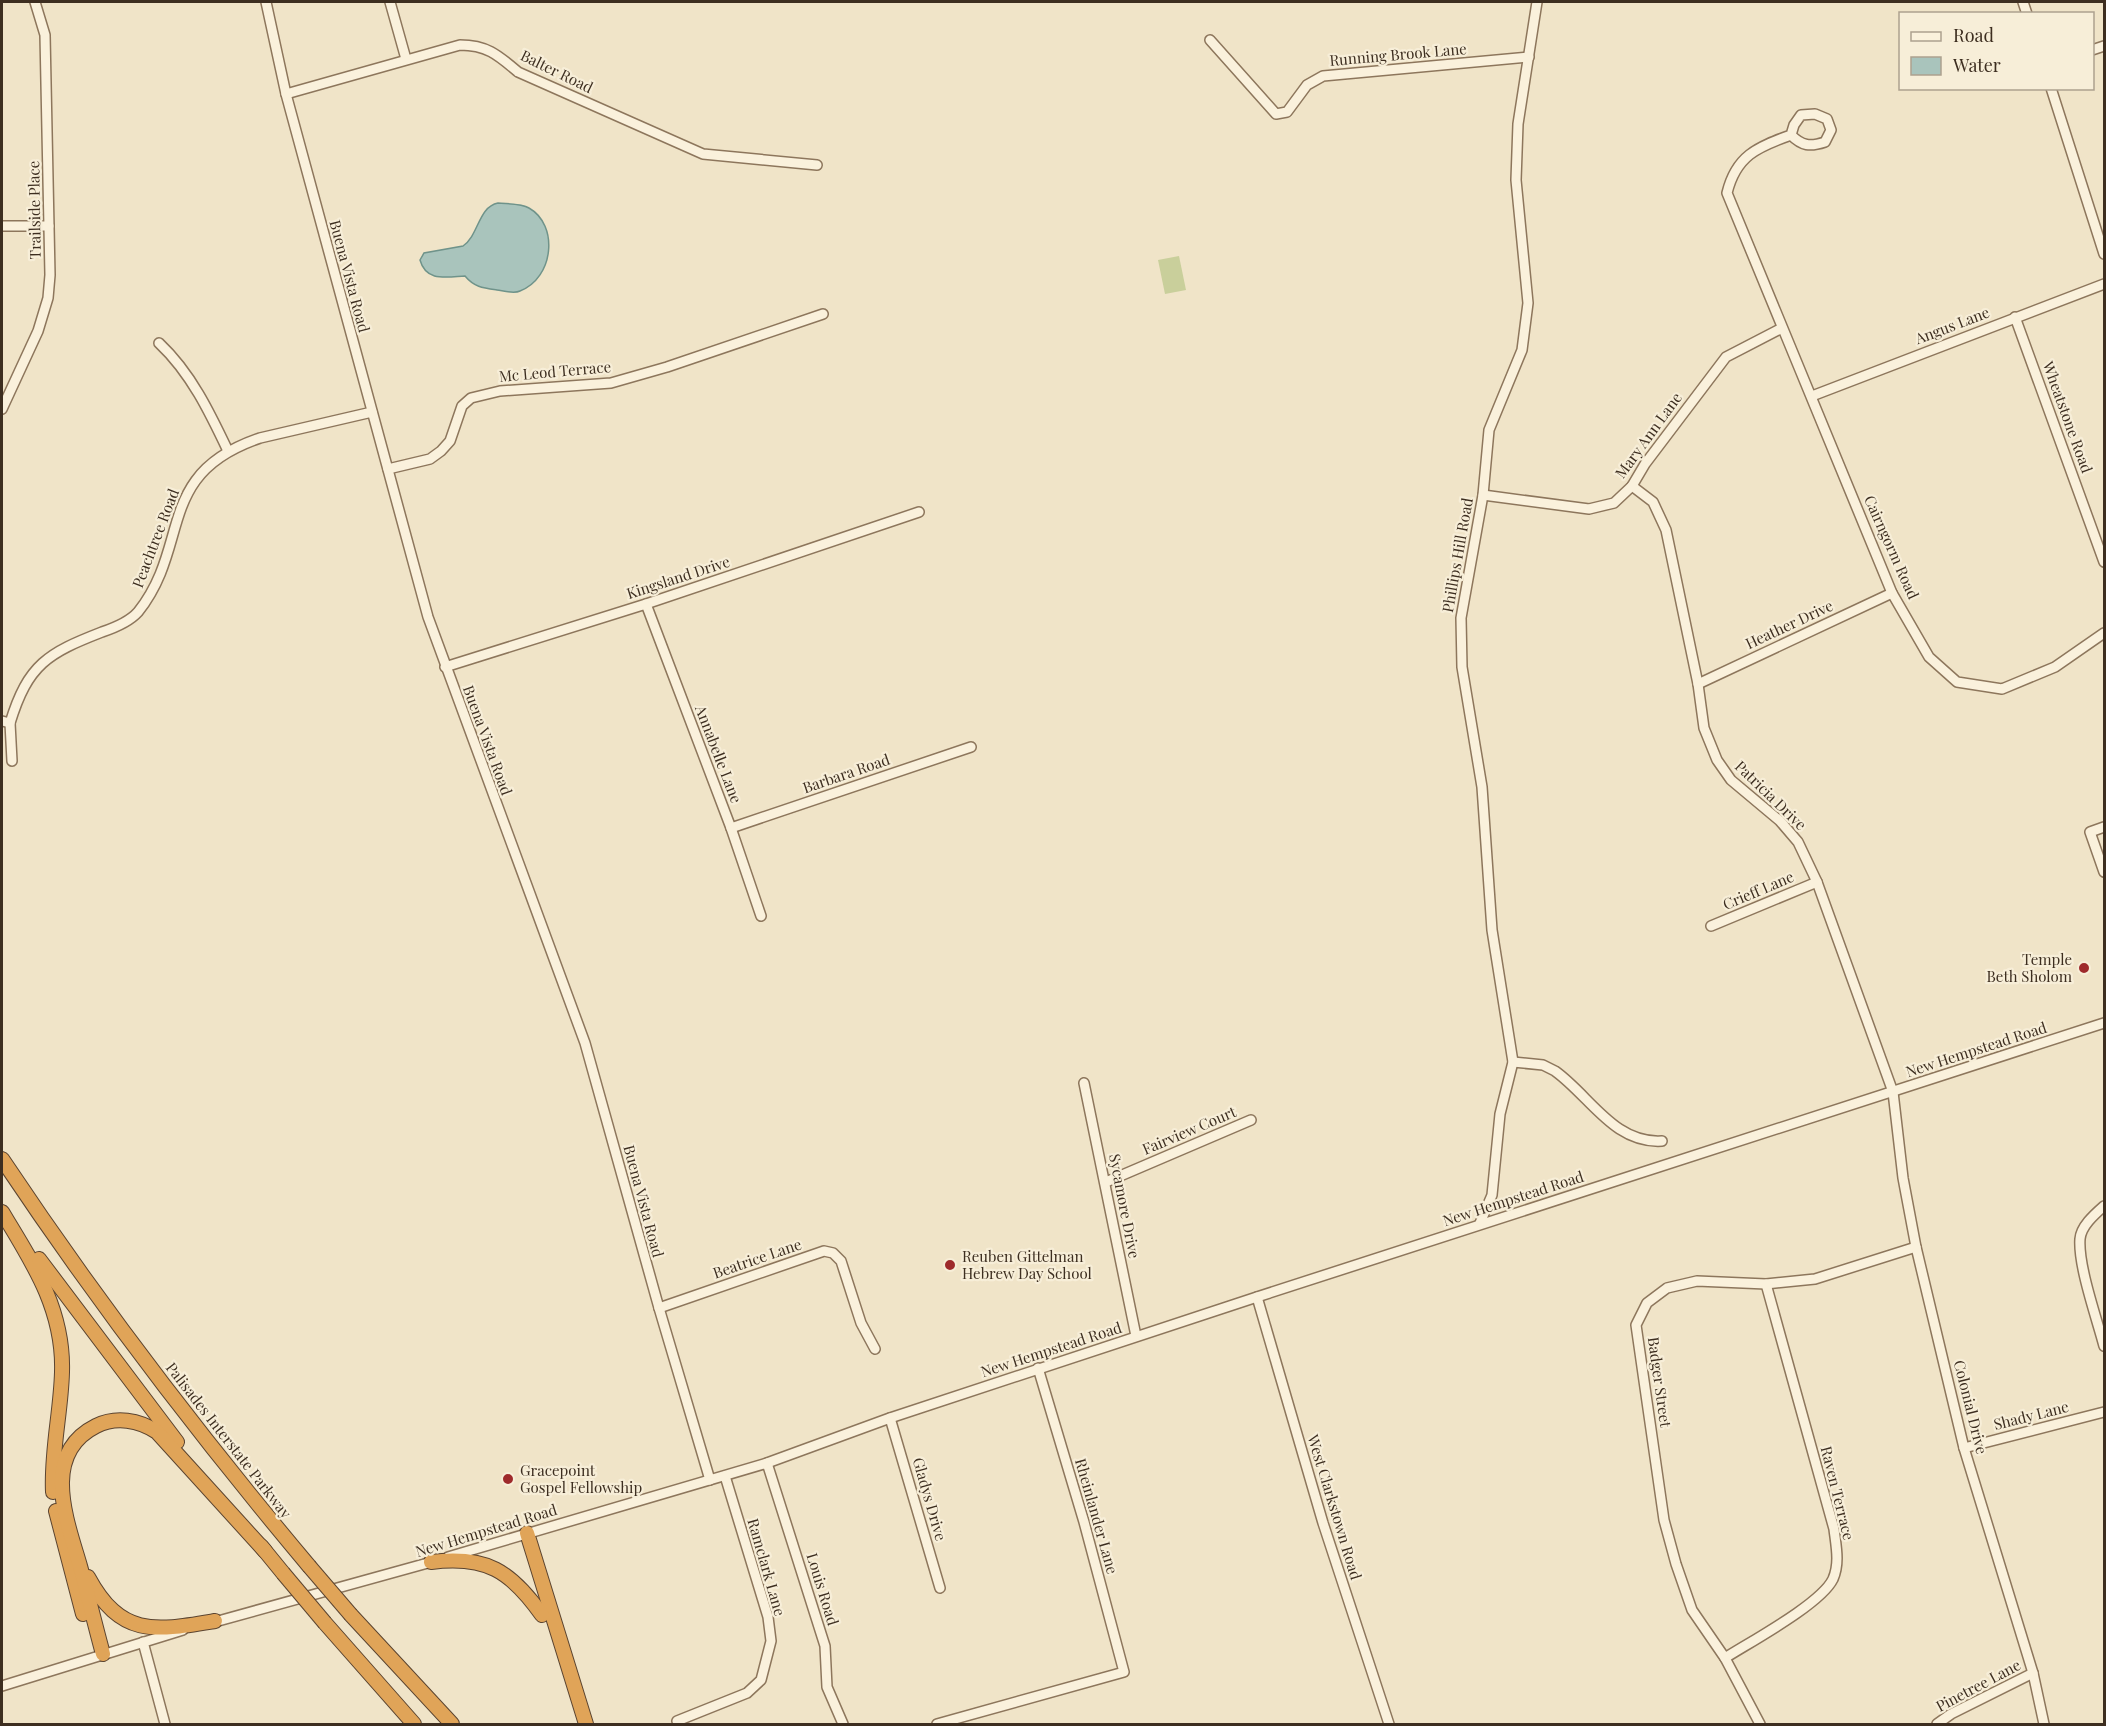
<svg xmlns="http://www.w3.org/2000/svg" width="2106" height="1726" viewBox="0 0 2106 1726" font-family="'Playfair Display',serif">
<rect width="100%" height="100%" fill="#f0e4c8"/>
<path fill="#c9cf9b" d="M1179,256L1186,290L1165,294L1158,260Z"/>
<path fill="#a9c4bc" stroke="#6f938a" stroke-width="1.5" d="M498,203C507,204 521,203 529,208C559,225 554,278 520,291C514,294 504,291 497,290C483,288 474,287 465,276C446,277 426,282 420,260L424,253L463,246C479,235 478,207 498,203Z"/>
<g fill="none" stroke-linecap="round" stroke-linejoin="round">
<g stroke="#8d765c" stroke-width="12">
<g id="minor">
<path d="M266,2L286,94L428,617L585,1043L659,1308L710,1480"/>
<path d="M390,2L406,59"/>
<path d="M2023,2L2027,14"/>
<path d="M1210,40L1276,114L1287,112L1307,85L1323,76L1529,57"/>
<path d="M2092,50L2104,46"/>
<path d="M2051,88L2104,254"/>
<path d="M286,94L460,45C487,45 498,55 518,72L703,154L817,165"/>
<path d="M1791,135L1794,125L1801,115L1815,114L1827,119L1831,130L1825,142C1810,147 1802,146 1791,135C1757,147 1736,156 1727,193L1892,593L1929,657L1957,682L2002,689L2055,667L2104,633"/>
<path d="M2,226H49"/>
<path d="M2015,317L2104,562"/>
<path d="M159,343C191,373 210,413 228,451"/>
<path d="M1812,396L2104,284"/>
<path d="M2,409L38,331L48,298L50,275L45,35L35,2"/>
<path d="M388,469L430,459L441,451L450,441L462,406L471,398L500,391L611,383L667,367L823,314"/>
<path d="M1632,486L1653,502L1666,530L1698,684L1704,728L1717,760L1731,780L1780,821L1798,842L1817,882L1893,1092L1903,1178L1916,1247L1964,1448L2033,1673L2044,1724"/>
<path d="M1483,495L1589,509L1614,503L1632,486L1645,464L1726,357L1782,328"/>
<path d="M646,604L731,828L761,916"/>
<path d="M445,667L646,604L919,512"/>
<path d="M1698,684L1892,593"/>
<path d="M2,721L10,723C28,664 48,653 102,632C114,628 129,622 138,612C192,544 154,474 260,438L372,412"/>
<path d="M10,723L12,761"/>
<path d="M2104,827L2090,832L2104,872"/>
<path d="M731,828L971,747"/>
<path d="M1711,926L1817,882"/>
<path d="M1513,1062L1543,1065L1555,1071C1590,1096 1614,1144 1662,1141"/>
<path d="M1084,1083L1136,1336"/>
<path d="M1106,1182L1251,1120"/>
<path d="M2104,1206C2095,1214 2081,1226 2080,1239C2078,1266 2097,1319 2104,1346"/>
<path d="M1480,1223L1492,1195L1500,1114L1513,1062L1492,930L1482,787L1462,667L1461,618L1483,495L1489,430L1522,350L1528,303L1516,180L1518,124L1537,2"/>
<path d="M1257,1297L1323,1523L1389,1724"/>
<path d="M659,1308L824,1251L833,1253L841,1261L861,1323L875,1349"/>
<path d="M890,1418L940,1588"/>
<path d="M1964,1448L2104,1412"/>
<path d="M767,1463L825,1646L827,1687L843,1724"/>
<path d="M448,1557L767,1463L890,1418L1257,1297L2104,1023"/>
<path d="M211,1623L435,1561"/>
<path d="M143,1642L165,1724"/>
<path d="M1725,1658C1750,1642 1821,1604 1833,1579C1840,1563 1836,1546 1834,1529L1766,1284"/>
<path d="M2,1686L183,1630"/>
<path d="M677,1721L747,1693L761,1680L771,1641L768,1617L725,1476"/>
<path d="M937,1724L1124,1672L1084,1522L1038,1368"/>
<path d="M1760,1724L1725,1658L1692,1610L1676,1564L1664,1520L1636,1325L1647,1303L1667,1288L1697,1281L1766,1284L1815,1279L1916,1247"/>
<path d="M1937,1724L1951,1714L2033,1673"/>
</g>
</g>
<g stroke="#5b4430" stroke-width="16">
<g id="highway">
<path d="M2,1159C96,1300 199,1435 309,1566"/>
<path d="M2,1212C33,1263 64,1310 62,1372C61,1412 51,1451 53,1492"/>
<path d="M39,1259L177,1442"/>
<path d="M56,1511L83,1614"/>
<path d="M527,1533L586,1724"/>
<path d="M261,1546L283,1573"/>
<path d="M431,1562C486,1555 511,1571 542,1615"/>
<path d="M88,1577C121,1638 155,1631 215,1621"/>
<path d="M351,1615L452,1724"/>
<path d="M325,1623L414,1724"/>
<path d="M103,1654C95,1625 88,1595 80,1566C67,1521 40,1454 96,1426C116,1416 139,1420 157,1432L265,1551"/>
</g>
</g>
<use href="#minor" stroke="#faf1dc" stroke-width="9"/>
<use href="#highway" stroke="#e0a458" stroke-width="14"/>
<g stroke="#5b4430" stroke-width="16" stroke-linecap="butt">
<g id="highway-bridge">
<path d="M309,1566L351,1615"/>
<path d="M283,1573L325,1623"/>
</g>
</g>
<use href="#highway-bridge" stroke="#e0a458" stroke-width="14"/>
</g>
<g fill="#9e2a2b" stroke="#f7eed8" stroke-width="2">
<circle cx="2084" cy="968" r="6"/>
<circle cx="950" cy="1265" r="6"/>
<circle cx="508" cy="1479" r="6"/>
</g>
<g text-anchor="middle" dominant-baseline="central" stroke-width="4.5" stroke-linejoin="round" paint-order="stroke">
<g font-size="15" fill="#3d2e20" stroke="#f7eed8">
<text transform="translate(1398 54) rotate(-5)">Running Brook Lane</text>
<text transform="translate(557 71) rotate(26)">Balter Road</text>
<text transform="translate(34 210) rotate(-91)">Trailside Place</text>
<text transform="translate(350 276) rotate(75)">Buena Vista Road</text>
<text transform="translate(1952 325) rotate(-21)">Angus Lane</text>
<text transform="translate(555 371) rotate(-5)">Mc Leod Terrace</text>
<text transform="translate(2068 417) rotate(70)">Wheatstone Road</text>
<text transform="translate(1648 435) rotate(-54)">Mary Ann Lane</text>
<text transform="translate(155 538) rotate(-69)">Peachtree Road</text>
<text transform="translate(1892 547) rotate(66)">Cairngorm Road</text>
<text transform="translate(1457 555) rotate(-80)">Phillips Hill Road</text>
<text transform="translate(678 577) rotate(-18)">Kingsland Drive</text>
<text transform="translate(1789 624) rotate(-25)">Heather Drive</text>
<text transform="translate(488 740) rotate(70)">Buena Vista Road</text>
<text transform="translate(719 754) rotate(69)">Annabelle Lane</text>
<text transform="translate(846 773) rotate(-19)">Barbara Road</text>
<text transform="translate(1771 795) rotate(44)">Patricia Drive</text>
<text transform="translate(1758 890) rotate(-23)">Crieff Lane</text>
<text transform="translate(1976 1049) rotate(-18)">New Hempstead Road</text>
<text transform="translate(1189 1130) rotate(-23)">Fairview Court</text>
<text transform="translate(1513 1198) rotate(-18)">New Hempstead Road</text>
<text transform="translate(644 1201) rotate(75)">Buena Vista Road</text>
<text transform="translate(1125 1206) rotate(79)">Sycamore Drive</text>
<text transform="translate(757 1258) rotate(-19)">Beatrice Lane</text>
<text transform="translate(1051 1349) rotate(-18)">New Hempstead Road</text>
<text transform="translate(1660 1382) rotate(82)">Badger Street</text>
<text transform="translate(1971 1407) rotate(76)">Colonial Drive</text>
<text transform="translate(2031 1415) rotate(-14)">Shady Lane</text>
<text transform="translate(229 1440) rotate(52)">Palisades Interstate Parkway</text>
<text transform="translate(1838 1493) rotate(76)">Raven Terrace</text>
<text transform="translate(930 1499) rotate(74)">Gladys Drive</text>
<text transform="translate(1335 1507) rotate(73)">West Clarkstown Road</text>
<text transform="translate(1097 1516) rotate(74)">Rheinlander Lane</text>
<text transform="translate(486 1530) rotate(-17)">New Hempstead Road</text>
<text transform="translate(767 1567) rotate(74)">Ramclark Lane</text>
<text transform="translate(823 1589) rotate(73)">Louis Road</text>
<text transform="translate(1978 1685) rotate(-28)">Pinetree Lane</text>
</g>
<g font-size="15" fill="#3d2e20" stroke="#f7eed8" text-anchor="start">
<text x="2072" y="959" text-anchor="end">Temple<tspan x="2072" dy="17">Beth Sholom</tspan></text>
<text x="962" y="1256">Reuben Gittelman<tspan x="962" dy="17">Hebrew Day School</tspan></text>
<text x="520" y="1470">Gracepoint<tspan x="520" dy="17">Gospel Fellowship</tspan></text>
</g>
</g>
<rect width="2106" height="1726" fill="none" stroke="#3d2e20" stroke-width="6"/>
<rect x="1899" y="12" width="195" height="78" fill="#f7eed8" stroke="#ada18e" stroke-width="1.5"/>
<rect x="1911" y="32" width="30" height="9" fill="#faf1dc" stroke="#ada18e" stroke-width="1.5"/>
<text x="1953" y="42" font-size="18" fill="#3d2e20">Road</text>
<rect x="1911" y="57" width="30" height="18" fill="#a9c4bc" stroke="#ada18e" stroke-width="1.5"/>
<text x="1953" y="72" font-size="18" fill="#3d2e20">Water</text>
</svg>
